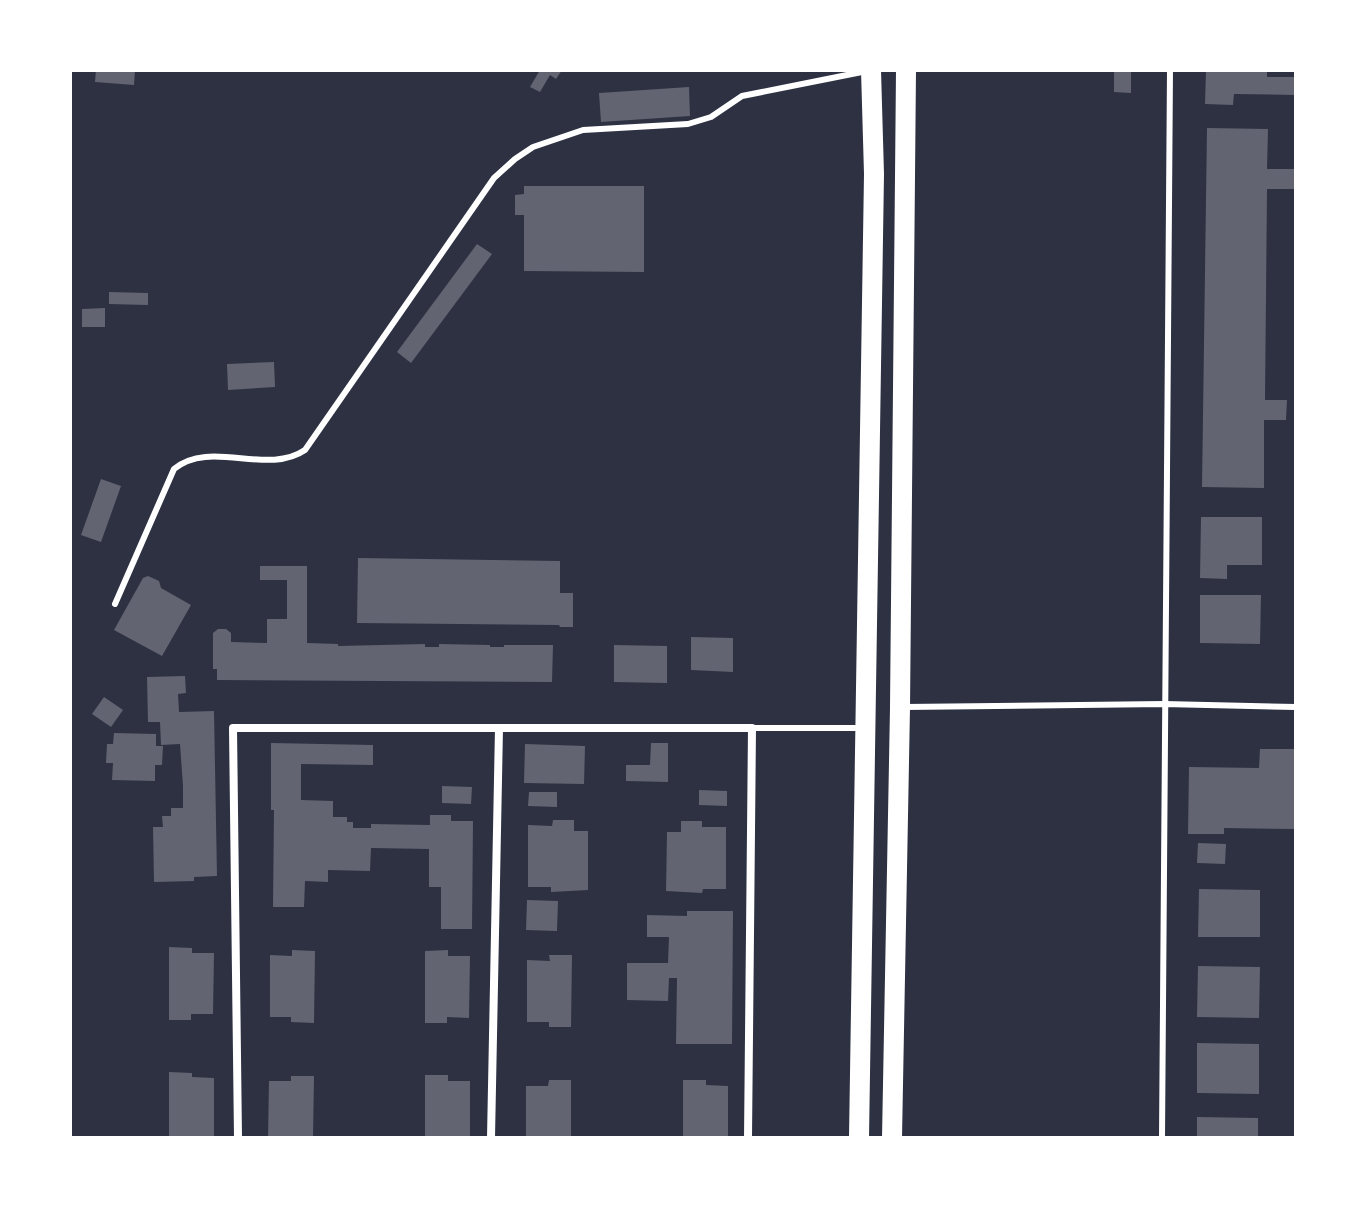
<svg xmlns="http://www.w3.org/2000/svg" width="1366" height="1208" viewBox="0 0 1366 1208" font-family="Manrope,sans-serif">
<rect width="100%" height="100%" fill="#2d3142"/>
<g fill="#626471">
<path d="M96,70H135L134,85L95,82Z"/>
<path d="M540,70H562L556,79L550,75L540,92L530,87Z"/>
<path d="M1114,70H1131V93L1114,92Z"/>
<path d="M1206,70H1267V77H1296V95L1234,94L1233,105L1205,104Z"/>
<path d="M689,87L690,116L601,122L599,93Z"/>
<path d="M1207,128L1268,129L1267,169H1296V189H1267L1265,400H1287L1286,420H1264V488L1202,487Z"/>
<path d="M524,186H644V272L524,271V215H515V195L524,194Z"/>
<path d="M477,244L492,254L411,363L397,352Z"/>
<path d="M109,292L148,293V305L109,304Z"/>
<path d="M105,308V327H82V309Z"/>
<path d="M274,362L275,387L228,390L227,364Z"/>
<path d="M101,479L121,486L101,542L81,535Z"/>
<path d="M1201,517H1262V565H1227V579L1200,578Z"/>
<path d="M358,558L560,561V593H573V627H560L559,625L357,623Z"/>
<path d="M260,566H307V643L338,644V646L425,644V647H439V644L490,645V647H504V645H553L552,682L217,680V669H213V633L218,629H226L231,633V642L267,643V619H287V580H260Z"/>
<path d="M148,576L159,581L161,588L191,605L162,656L114,630L143,578Z"/>
<path d="M1200,595H1261L1260,644L1200,643Z"/>
<path d="M691,637L733,638V672L691,670Z"/>
<path d="M614,645L667,646V683L614,682Z"/>
<path d="M185,676L186,693L178,694L179,712L214,711L217,876L194,877V881L154,882L153,827H163L162,816H171V808H183V786L180,744L161,745L160,722H148L147,677Z"/>
<path d="M104,697L123,710L111,727L92,714Z"/>
<path d="M114,733L156,734V746H163L162,765H155V781L112,780L113,763H106L107,744H113Z"/>
<path d="M271,743L373,745V765L301,764V800L333,801V817H347V822H353V828H371V824L430,825V815H451V821H473L472,929H441V887H429V849L371,848L370,871L328,870V882L305,881L304,907H273L274,810H271Z"/>
<path d="M651,743H668V782L626,781V765H650Z"/>
<path d="M525,744L585,746L584,784L524,783Z"/>
<path d="M1260,749H1296V829L1224,828V834H1188L1189,767L1259,768Z"/>
<path d="M442,786L472,787L471,804L442,803Z"/>
<path d="M699,790L727,791V806L699,805Z"/>
<path d="M529,792H557V807L528,806Z"/>
<path d="M553,820H574V831H588V890L551,892V887H528V825L552,826Z"/>
<path d="M681,821H702V827H726V889H703L702,893L666,891L667,832H681Z"/>
<path d="M1198,843L1226,844L1225,864L1197,863Z"/>
<path d="M1199,889L1260,890V937H1198Z"/>
<path d="M527,900L558,901L557,931L526,930Z"/>
<path d="M687,911H733L732,1044H676L677,978H669L668,1001L627,1000V963H668L669,937H647V915L687,916Z"/>
<path d="M169,947L192,948V953H214L213,1014H191V1020H169Z"/>
<path d="M292,950L315,951L314,1023L291,1022V1017H270V955L292,956Z"/>
<path d="M448,950V956H470L469,1018L447,1017V1023H425V951Z"/>
<path d="M549,955H572L571,1027H549V1022H527V960L550,961Z"/>
<path d="M1198,966L1260,967L1259,1018L1197,1017Z"/>
<path d="M1197,1043L1259,1044V1094L1197,1093Z"/>
<path d="M169,1072L192,1073V1077L214,1078V1138H169Z"/>
<path d="M425,1075H448V1081H470V1138H425Z"/>
<path d="M291,1076H314L313,1138H268L269,1081H291Z"/>
<path d="M549,1080H571V1138H526V1086H548Z"/>
<path d="M683,1080H706V1085L728,1086V1138H683Z"/>
<path d="M1197,1117L1258,1118V1138H1197Z"/>
</g>
<g fill="none" stroke-linecap="round" stroke-linejoin="round">
<g stroke="#fff" stroke-width="6">
<path d="M115,604L174,469C210,439 267,476 305,450L494,178L515,159L533,147L583,130L688,124L711,117L742,96L867,71"/>
<path d="M904,707L1164,704L1296,707"/>
<path d="M752,728H862"/>
<path d="M1162,1138L1170,70"/>
</g>
<g stroke="#fff" stroke-width="8">
<path d="M238,1138L233,728H752L748,1138"/>
<path d="M491,1138L499,728"/>
</g>
<g stroke="#fff" stroke-width="20">
<path d="M859,1138L874,174L871,70"/>
<path d="M892,1138L900,708L906,70"/>
</g>
</g>
<rect width="1366" height="1208" fill="none" stroke="#ffffff" stroke-width="144"/>
</svg>
